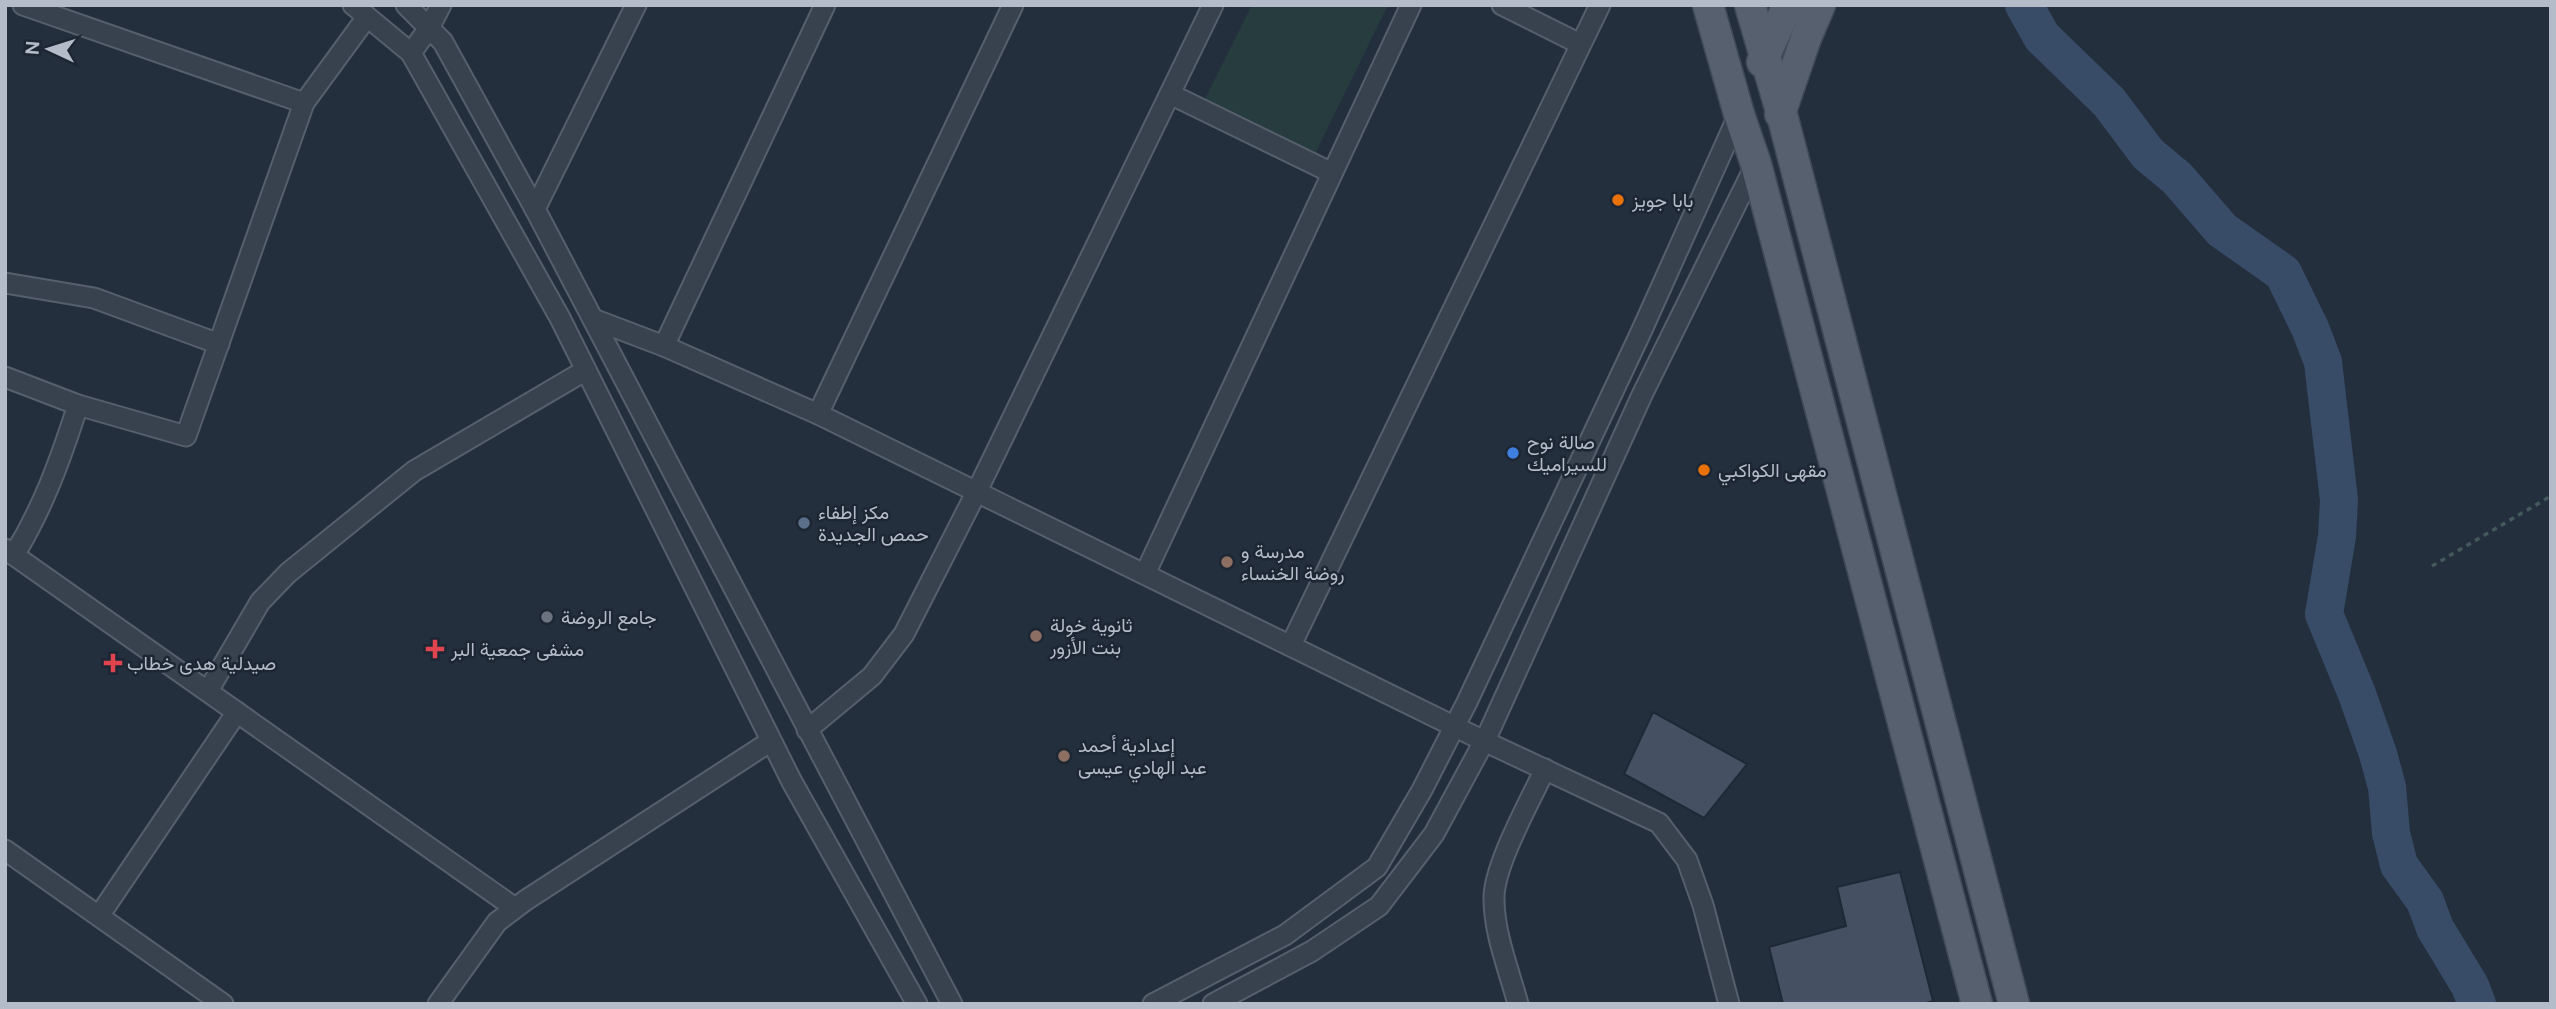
<svg xmlns="http://www.w3.org/2000/svg" width="2556" height="1009" viewBox="0 0 2556 1009" font-family="'DM Sans',Vazirmatn,sans-serif">
<rect width="100%" height="100%" fill="#242f3e"/>
<path fill="#263c3f" d="M1252,5H1388L1315,154L1205,99Z"/>
<g fill="none" stroke-linecap="round" stroke-linejoin="round">
<path stroke="#394c67" stroke-width="38" d="M2024,5L2042,37L2109,102L2148,154L2177,178L2222,230L2283,273L2310,328L2323,362L2339,500L2337,536L2324,614L2357,694L2378,754L2387,787L2391,833L2399,865L2425,901L2435,928L2470,986L2477,1004"/>
</g>
<g fill="#455162" stroke="#1f2835" stroke-width="2">
<path d="M1653,712L1747,764L1704,818L1624,774Z"/>
<path d="M1900,872L1933,1001L1923,1004H1783L1769,947L1846,926L1837,887Z"/>
</g>
<g fill="none" stroke-linecap="round" stroke-linejoin="round">
<g stroke="#565f6c" stroke-width="23">
<g id="minor">
<path d="M23,5L304,103"/>
<path d="M353,5L411,53L560,318L792,782L917,1004"/>
<path d="M406,5L443,42L535,209L952,1004"/>
<path d="M1502,5L1580,44"/>
<path d="M411,53L429,28L441,5"/>
<path d="M1170,94L1332,173"/>
<path d="M535,209L636,5"/>
<path d="M5,283L94,298L219,344"/>
<path d="M593,319L664,346L818,414L1484,741L1659,823L1687,860L1703,905L1729,1004"/>
<path d="M664,346L825,5"/>
<path d="M5,377L78,405L186,436L304,103L367,17"/>
<path d="M818,414L1013,5"/>
<path d="M5,549L515,908"/>
<path d="M14,555C43,508 61,458 78,405"/>
<path d="M1145,574L1411,5"/>
<path d="M1291,645L1600,5"/>
<path d="M208,691L260,602L288,573L414,471L586,370"/>
<path d="M807,730L872,676L904,634L977,491L1213,5"/>
<path d="M5,850L223,1004"/>
<path d="M99,916L237,712"/>
<path d="M438,1004L497,922L526,900L771,741"/>
<path d="M1153,1004L1285,935L1377,867L1422,790L1467,702L1641,332L1739,114"/>
<path d="M1213,1004L1312,951L1379,906L1434,834L1488,734L1642,395L1756,164"/>
<path d="M1518,1004C1509,970 1494,934 1494,899C1493,867 1530,801 1545,769"/>
</g>
</g>
<g stroke="#414a57" stroke-width="33">
<g id="primary">
<path d="M1708,5L1739,114L1756,164L1977,1004"/>
<path d="M1750,5L1781,111L2014,1004"/>
<path d="M1762,62L1788,5"/>
<path d="M1780,114L1806,38L1820,5"/>
</g>
</g>
<path stroke="#44595c" stroke-width="3.5" stroke-dasharray="5 5" stroke-linecap="butt" d="M2432,566L2551,496"/>
<use href="#minor" stroke="#38414e" stroke-width="19"/>
<use href="#primary" stroke="#56606e" stroke-width="30"/>
</g>
<g fill="#e8710a" stroke="#1d2633" stroke-width="2.5">
<circle cx="1618" cy="200" r="7"/>
<circle cx="1704" cy="470" r="7"/>
</g>
<circle fill="#3f7fe0" stroke="#1d2633" stroke-width="2.5" cx="1513" cy="453" r="7"/>
<circle fill="#5c6f8a" stroke="#1d2633" stroke-width="2.5" cx="804" cy="523" r="7"/>
<g fill="#8d6e63" stroke="#1d2633" stroke-width="2.5">
<circle cx="1227" cy="562" r="7"/>
<circle cx="1036" cy="636" r="7"/>
<circle cx="1064" cy="756" r="7"/>
</g>
<circle fill="#6b7280" stroke="#1d2633" stroke-width="2.5" cx="547" cy="617" r="7"/>
<g fill="#e0444e" stroke="#1d2633" stroke-width="2.5">
<path d="M431.5 638.5h7v7h7v7h-7v7h-7v-7h-7v-7h7z"/>
<path d="M109.5 652.5h7v7h7v7h-7v7h-7v-7h-7v-7h7z"/>
</g>
<g text-anchor="middle" dominant-baseline="central" stroke-width="5" stroke-linejoin="round" paint-order="stroke">
<g font-size="19" fill="#b4bcc9" stroke="#1d2633" text-anchor="start">
<text x="1632" y="200">بابا جويز</text>
<text x="1527" y="442">صالة نوح<tspan x="1527" dy="22">للسيراميك</tspan></text>
<text x="1718" y="470">مقهى الكواكبي</text>
<text x="818" y="512">مكز إطفاء<tspan x="818" dy="22">حمص الجديدة</tspan></text>
<text x="1241" y="551">مدرسة و<tspan x="1241" dy="22">روضة الخنساء</tspan></text>
<text x="561" y="617">جامع الروضة</text>
<text x="1050" y="625">ثانوية خولة<tspan x="1050" dy="22">بنت الأزور</tspan></text>
<text x="451" y="649">مشفى جمعية البر</text>
<text x="127" y="663">صيدلية هدى خطاب</text>
<text x="1078" y="745">إعدادية أحمد<tspan x="1078" dy="22">عبد الهادي عيسى</tspan></text>
</g>
</g>
<rect width="2556" height="1009" fill="none" stroke="#b4bcc9" stroke-width="14"/>
<g transform="translate(49 49) rotate(274)" stroke="#1d2633" stroke-width="5" paint-order="stroke">
<path d="M0-5L12 26L0 18L-12 26Z" fill="#b4bcc9"/>
<text y="-10" font-size="19" font-weight="bold" text-anchor="middle" fill="#b4bcc9">N</text>
</g>
</svg>
